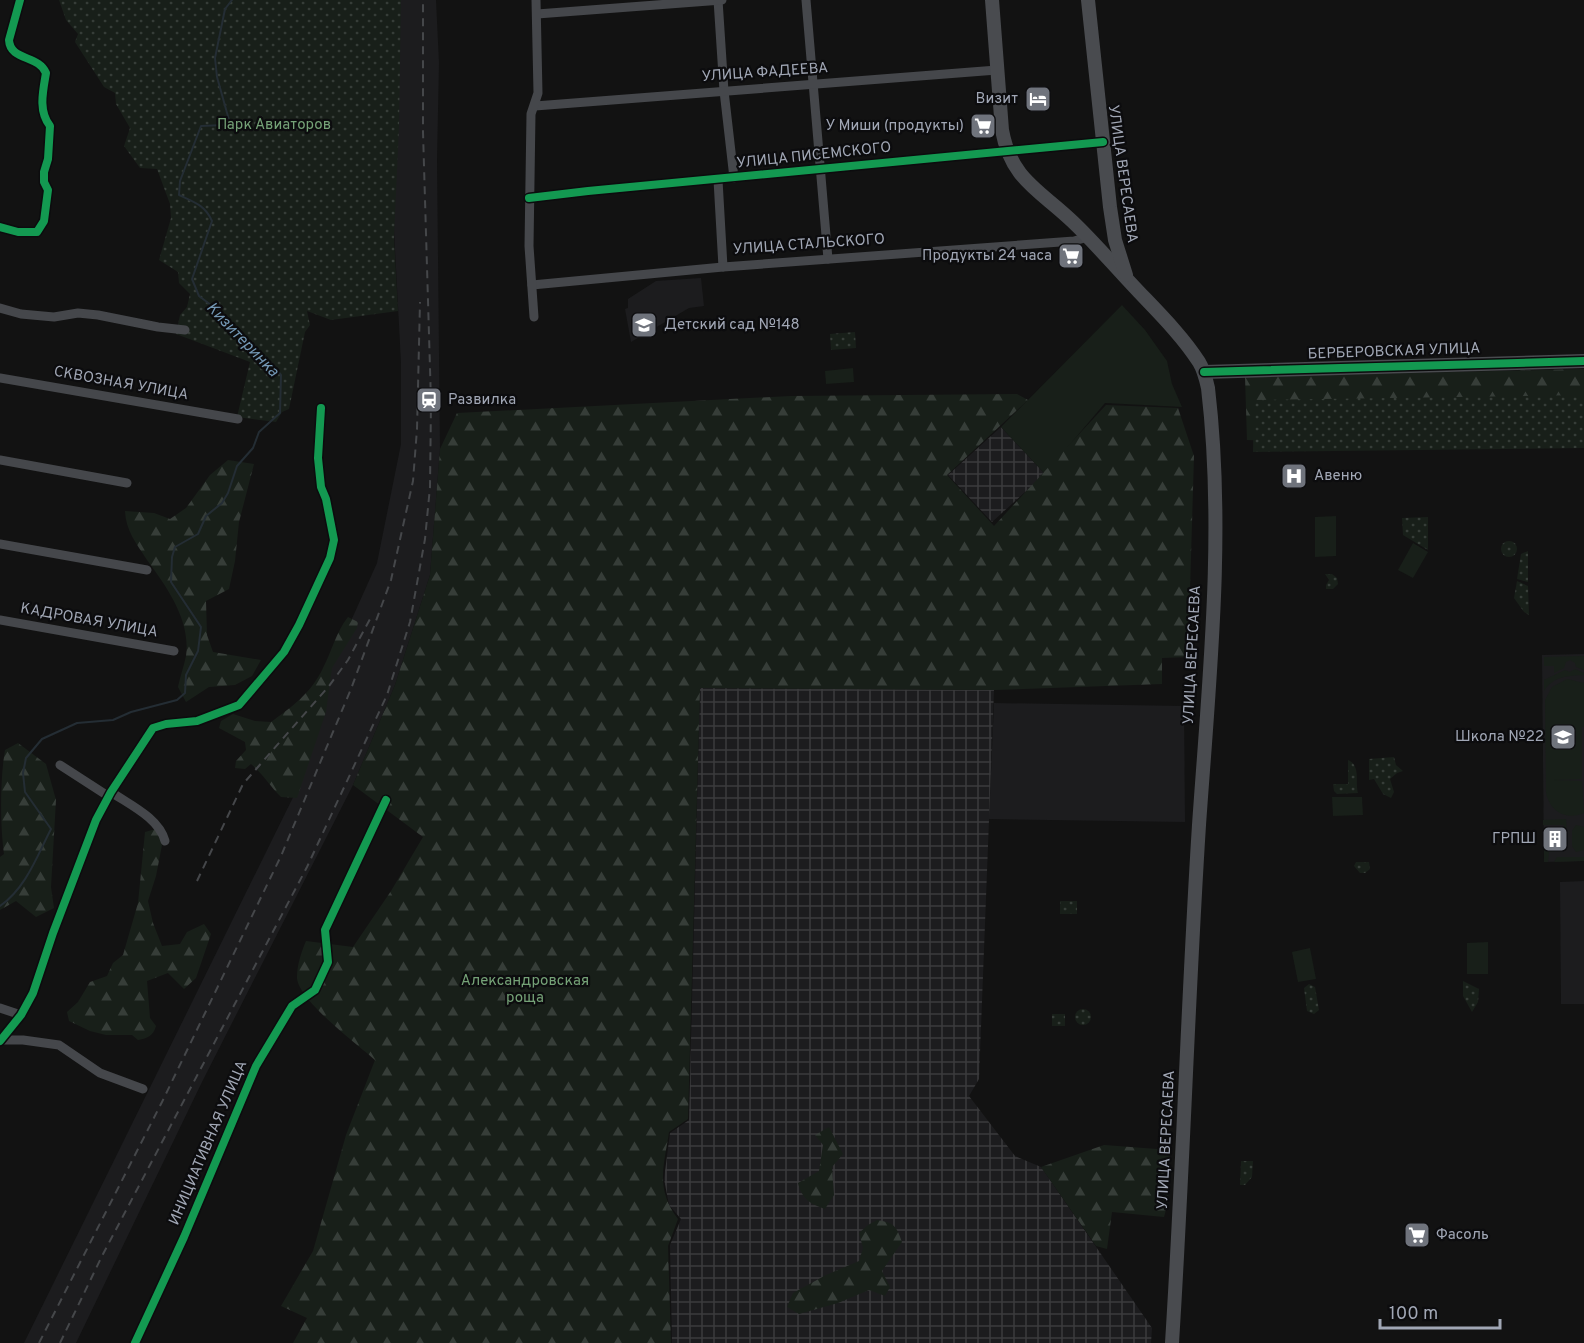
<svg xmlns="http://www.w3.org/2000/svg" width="1584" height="1343" viewBox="0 0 1584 1343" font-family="Overpass,sans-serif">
<defs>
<pattern id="industrial-grid" width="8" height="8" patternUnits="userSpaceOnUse" patternTransform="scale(1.5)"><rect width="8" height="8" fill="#1c1c1e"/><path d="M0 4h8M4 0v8" fill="none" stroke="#3a3a3c"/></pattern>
<pattern id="forest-firs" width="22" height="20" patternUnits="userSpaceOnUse" patternTransform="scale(1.5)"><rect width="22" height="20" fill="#181f19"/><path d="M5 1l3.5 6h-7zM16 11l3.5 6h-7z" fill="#363d38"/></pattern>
<pattern id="park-dots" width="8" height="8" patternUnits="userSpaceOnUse" patternTransform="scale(1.5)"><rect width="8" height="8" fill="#181f19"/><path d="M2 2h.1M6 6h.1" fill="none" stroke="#363d38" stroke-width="1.8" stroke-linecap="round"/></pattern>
</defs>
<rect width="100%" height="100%" fill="#121212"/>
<g fill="#1c1c1e">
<path d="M385,0H436L439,63L437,160L440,449L430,575L395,685L353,785L202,1082L76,1343H24L304,775L328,672L377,563L401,444V363L390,154Z"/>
<path d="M701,278L704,306L689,308L631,342L625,309L628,308V299L656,281Z"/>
<path d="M1584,654V861L1544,862L1542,655Z"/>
<path d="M994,703L1184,706L1185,822L989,819Z"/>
<path d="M1584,881V1004H1561L1560,882Z"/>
</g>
<g fill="url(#industrial-grid)">
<path d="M1001,427L1045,474L992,522L948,475Z"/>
<path d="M700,688L994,690L979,1079L969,1096L1015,1156L1041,1167L1152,1328L1151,1343H672L670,1245L681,1219L669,1205L664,1179L670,1133L689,1120Z"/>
</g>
<g fill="#181f19">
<path d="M1122,305L1145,330L1167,361L1172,384L1182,407L1105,403L1045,474L1001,427Z"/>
<path d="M853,368L854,382L826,384L825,371Z"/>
<path d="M1336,516V556L1315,557V517Z"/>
<path d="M1413,543L1428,552L1413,578L1398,570Z"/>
<path d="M1584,656V670L1576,667L1575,663L1570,660L1566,662L1564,668L1554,673V666H1544V657Z"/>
<path d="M1575,669L1584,673V675C1567,676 1554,676 1544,691V680L1565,670L1570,672Z"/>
<path d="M1567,679L1584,683V727H1582V779L1554,780L1582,781L1584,813C1566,821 1549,811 1546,792L1545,700L1552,687Z"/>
<path d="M1332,797H1362L1363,815L1333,816Z"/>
<path d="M1566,819L1567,838H1564V825H1543V820Z"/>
<path d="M1576,825L1584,827V850L1576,852L1572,846V831Z"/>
<path d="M1564,840H1567L1566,850L1561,852L1560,850H1555V852H1549L1548,862H1544V847H1564Z"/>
<path d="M1557,857H1584V861L1554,862Z"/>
<path d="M1488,942V974H1467V943Z"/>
<path d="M1310,948L1316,979L1298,982L1292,952Z"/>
</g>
<g fill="url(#forest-firs)">
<path d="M1584,369V443H1346L1247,440L1245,377Z"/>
<path d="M1017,394L1028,400L947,475L994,526L1106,405L1178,408L1194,456L1188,657L1162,658V684L994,690L700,688L688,1119L669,1132C664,1166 655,1189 678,1219L668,1246L671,1343H293L307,1318L281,1306L313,1251L346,1135L375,1060C357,1044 299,1001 297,978C297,965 301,953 306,941L353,947L391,891L423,837L353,785L395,685L430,575L440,449L457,413L791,396Z"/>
<path d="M228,460L254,464L239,522L235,561L229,589L206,601L207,635L213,652L261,660L252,676L235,685L209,687L186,702L178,687C180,677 184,666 186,656C191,621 167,587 147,560C136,543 126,531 125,511L154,513L170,519L186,508L210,475Z"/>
<path d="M348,617L358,622L357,628L332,668L326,712L297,798L281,797C270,786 263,774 251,764L245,769L235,768L236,761L246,750L245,742L219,728L221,721L233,714L255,721L271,722C292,707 312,692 323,668C332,651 336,632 348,617Z"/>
<path d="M18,743L46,764L56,800L51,887L54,908L36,917L16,901L0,910V857L4,854C0,824 0,779 5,750Z"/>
<path d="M156,829L162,845L156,876L148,901L153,923L162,946L180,944L187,932L204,924L211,934L196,978L184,989L168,973L147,981L150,1018L156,1026C153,1036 148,1038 138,1040L132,1035H106L90,1031L69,1021L67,1012L78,1002L90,982L107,976L113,963L123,955L138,903L145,832Z"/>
<path d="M829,1127L843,1154L832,1167L834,1195L825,1209C810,1204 802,1199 798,1183L819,1171L823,1145L815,1135Z"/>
<path d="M1104,1145L1170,1150L1168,1202L1164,1217L1112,1212L1107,1249L1096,1246L1041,1167Z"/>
<path d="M877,1220C894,1223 896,1225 902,1242L882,1271L890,1287L885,1296L869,1290L838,1303L799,1314L787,1307L793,1293L826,1275L859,1261L863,1248L859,1233L868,1225Z"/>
</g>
<g fill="url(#park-dots)">
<path d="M59,0H401L399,126L394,238L398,311L331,320L307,311L310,325L305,332L289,409L282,412L276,422L237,417L250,362L176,334L180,315L187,307L190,294L179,283L178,272L159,260L171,218L170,204L157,169L140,168L124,146L130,128L116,104L115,93L104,87L75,42L78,34L66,20Z"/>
<path d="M855,332L856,348L831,350L830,334Z"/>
<path d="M1584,395V448L1253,452L1254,400Z"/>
<path d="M1428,517V550L1403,535L1402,518Z"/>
<circle cx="1509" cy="549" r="8"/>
<path d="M1528,551V582L1517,579L1521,554Z"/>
<path d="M1325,574H1332L1337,578L1338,584L1333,589H1326V585L1329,580Z"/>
<path d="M1517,581L1528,586L1529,615L1524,612L1514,598Z"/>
<path d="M1394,757L1396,765L1403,771L1397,773L1390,779L1394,792L1391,798L1383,794L1374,779L1369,780V759Z"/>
<path d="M1348,760C1361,766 1355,781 1358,793L1337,794L1334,791L1333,784H1348Z"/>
<path d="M1356,862H1369L1370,869L1365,873H1360L1354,866Z"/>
<rect x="1060" y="901" width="17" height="13"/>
<path d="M1463,981L1479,989L1478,1002L1472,1012L1463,996Z"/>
<path d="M1309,984L1315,987L1319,1010L1314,1014L1307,1011L1304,988Z"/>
<circle cx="1083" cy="1017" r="8"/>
<rect x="1052" y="1014" width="13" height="12"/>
<path d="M1241,1161H1253L1252,1177L1245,1185H1240Z"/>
</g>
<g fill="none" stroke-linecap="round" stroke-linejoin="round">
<path stroke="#242d34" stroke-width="2" d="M0,906C26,888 37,856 51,829L25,792L23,773L26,758L42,739L77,723L113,720L131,712L177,700L185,693L186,675L198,651L201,627L171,582L172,557L175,547L198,534L206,516L222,503L228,493L237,466L253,448L259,432L280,413L281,375L272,364L219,311L199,296L192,279L212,221C205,205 194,202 179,195L180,181L201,126L224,125L229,120L217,77L215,58L225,9L232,0"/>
<g stroke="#45474b" stroke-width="9">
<path d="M718,0L724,91L734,178"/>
<path d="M806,0L828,259"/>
<path d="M537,14L722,0"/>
<path d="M535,106L997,70"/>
<path d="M718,180L723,267"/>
<path d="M529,198L588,191L1103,142"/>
<path d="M0,227L18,232H37L44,221L48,190L44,182V172L48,159L50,126C38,111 43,91 46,73C39,55 10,61 9,40L20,0"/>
<path d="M532,285L723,267L1074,241L1088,237"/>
<path d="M0,308L21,314L54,317L78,313L98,315L158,327L185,330"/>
<path d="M534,317L529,246L531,114L538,93L536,0"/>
<path d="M0,378L238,419"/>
<path d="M0,460L127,483"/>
<path d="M0,544L147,570"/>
<path d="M0,620L174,651"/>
<path d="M60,765L108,796"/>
<path d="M111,792C130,805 159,818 165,841"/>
<path d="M0,1008L21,1015"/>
<path d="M1,1040H23L59,1045L100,1073L143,1089"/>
<path d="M0,1041L21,1015L33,993L53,933L96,820L111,792L153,728L166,724L197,721L239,705L284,652L299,625L330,558L334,540L326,499L321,487L318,458L321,408"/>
<path d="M135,1343L184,1237L256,1066L292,1006L315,990L328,962L325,930L386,800"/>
</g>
<g stroke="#494b4f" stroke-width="14">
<path d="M992,0L1002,130C1011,180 1040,190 1073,222C1096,244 1117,269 1139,292C1160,314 1183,337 1199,362C1204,370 1206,379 1208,388C1225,532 1209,681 1199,825C1188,997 1183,1170 1172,1343"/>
<path d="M1088,0L1110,207L1115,240L1126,275"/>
<path d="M1204,372L1584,361"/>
</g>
<g stroke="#45474a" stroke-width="2" stroke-dasharray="8 6" stroke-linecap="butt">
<path d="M197,881L243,784L329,686L348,660L370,619"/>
<path d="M39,1343L162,1102L281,856L351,689L391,580L413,481L417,429L420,302"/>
<path d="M60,1343L102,1256L307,867L387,695L410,622L425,539L430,487L431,402L423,132V0"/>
</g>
<g stroke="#0c0c0e" stroke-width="11">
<g id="cycleway">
<path d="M529,198L588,191L1103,142"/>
<path d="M0,227L18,232H37L44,221L48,190L44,182V172L48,159L50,126C38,111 43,91 46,73C39,55 10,61 9,40L20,0"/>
<path d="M1204,372L1584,361"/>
<path d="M0,1041L21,1015L33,993L53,933L96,820L111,792L153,728L166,724L197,721L239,705L284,652L299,625L330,558L334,540L326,499L321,487L318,458L321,408"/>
<path d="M135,1343L184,1237L256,1066L292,1006L315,990L328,962L325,930L386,800"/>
</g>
</g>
<use href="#cycleway" stroke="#139951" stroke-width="8"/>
</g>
<defs>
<g id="hotel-square" transform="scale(1.35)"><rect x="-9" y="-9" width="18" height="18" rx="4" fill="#6f737c" stroke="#0c0c0e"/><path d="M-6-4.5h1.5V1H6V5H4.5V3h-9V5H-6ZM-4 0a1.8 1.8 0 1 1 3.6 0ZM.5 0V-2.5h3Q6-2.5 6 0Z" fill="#fff"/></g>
<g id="supermarket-square" transform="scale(1.35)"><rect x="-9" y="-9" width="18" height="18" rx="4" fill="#6f737c" stroke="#0c0c0e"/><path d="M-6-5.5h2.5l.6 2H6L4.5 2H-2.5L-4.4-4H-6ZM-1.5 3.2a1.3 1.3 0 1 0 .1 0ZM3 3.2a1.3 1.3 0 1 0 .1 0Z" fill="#fff"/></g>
<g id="school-square" transform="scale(1.35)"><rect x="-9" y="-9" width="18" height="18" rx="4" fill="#6f737c" stroke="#0c0c0e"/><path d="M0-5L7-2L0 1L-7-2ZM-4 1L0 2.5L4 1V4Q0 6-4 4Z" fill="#fff"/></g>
<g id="station-square" transform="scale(1.35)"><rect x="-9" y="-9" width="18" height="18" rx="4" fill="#6f737c" stroke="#0c0c0e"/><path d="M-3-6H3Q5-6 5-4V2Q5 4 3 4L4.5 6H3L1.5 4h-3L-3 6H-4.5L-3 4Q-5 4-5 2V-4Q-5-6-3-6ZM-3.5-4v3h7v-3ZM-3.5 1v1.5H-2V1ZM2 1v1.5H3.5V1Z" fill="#fff"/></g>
<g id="hospital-square" transform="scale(1.35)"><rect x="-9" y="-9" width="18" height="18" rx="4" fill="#6f737c" stroke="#0c0c0e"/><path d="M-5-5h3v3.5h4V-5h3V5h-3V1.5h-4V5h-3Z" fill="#fff"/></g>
<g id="building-square" transform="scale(1.35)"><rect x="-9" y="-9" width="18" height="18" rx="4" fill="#6f737c" stroke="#0c0c0e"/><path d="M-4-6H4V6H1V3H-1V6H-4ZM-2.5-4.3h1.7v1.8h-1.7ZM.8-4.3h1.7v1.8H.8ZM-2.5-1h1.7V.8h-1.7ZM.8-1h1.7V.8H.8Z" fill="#fff"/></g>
</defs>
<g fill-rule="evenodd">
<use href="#hotel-square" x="1038" y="99"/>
<use href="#supermarket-square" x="983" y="126"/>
<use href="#supermarket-square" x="1071" y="256"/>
<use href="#school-square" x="644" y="325"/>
<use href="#station-square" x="429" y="400"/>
<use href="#hospital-square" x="1294" y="476"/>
<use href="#school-square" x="1563" y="737"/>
<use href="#building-square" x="1555" y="839"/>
<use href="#supermarket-square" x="1417" y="1235"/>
</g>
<g text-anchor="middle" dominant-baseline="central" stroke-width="4.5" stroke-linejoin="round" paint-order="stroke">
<g font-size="15" fill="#a1a7b5" stroke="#0c0c0e">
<text transform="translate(765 73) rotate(-4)">УЛИЦА ФАДЕЕВА</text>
<text transform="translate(814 156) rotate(-6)">УЛИЦА ПИСЕМСКОГО</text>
<text transform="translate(1122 174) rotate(82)">УЛИЦА ВЕРЕСАЕВА</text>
<text transform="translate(809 245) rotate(-4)">УЛИЦА СТАЛЬСКОГО</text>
<text transform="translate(1394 352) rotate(-2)">БЕРБЕРОВСКАЯ УЛИЦА</text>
<text transform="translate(121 384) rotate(10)">СКВОЗНАЯ УЛИЦА</text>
<text transform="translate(89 621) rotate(10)">КАДРОВАЯ УЛИЦА</text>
<text transform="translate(1193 655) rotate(-87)">УЛИЦА ВЕРЕСАЕВА</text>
<text transform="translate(1167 1140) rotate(-87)">УЛИЦА ВЕРЕСАЕВА</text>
<text transform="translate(209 1143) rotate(-67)">ИНИЦИАТИВНАЯ УЛИЦА</text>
</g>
<g font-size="15" fill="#a1a7b5" stroke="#0c0c0e" text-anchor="end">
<text x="1018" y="99">Визит</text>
<text x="964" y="126">У Миши (продукты)</text>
<text x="1052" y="256">Продукты 24 часа</text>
<text x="664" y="325" text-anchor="start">Детский сад №148</text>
<text x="448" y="400" text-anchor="start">Развилка</text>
<text x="1314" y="476" text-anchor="start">Авеню</text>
<text x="1544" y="737">Школа №22</text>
<text x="1536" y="839">ГРПШ</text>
<text x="1436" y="1235" text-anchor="start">Фасоль</text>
</g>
<g font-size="15" fill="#75a277" stroke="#0c0c0e">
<text x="274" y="125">Парк Авиаторов</text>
<text x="525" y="981">Александровская<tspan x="525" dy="17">роща</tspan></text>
</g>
<g font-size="16" font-style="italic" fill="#7397b4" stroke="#0c0c0e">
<text transform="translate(242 340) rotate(46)">Кизитеринка</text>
</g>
</g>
<path d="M1380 1319v9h120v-9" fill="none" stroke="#a1a7b5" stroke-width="3"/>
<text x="1389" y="1319" font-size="18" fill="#a1a7b5" stroke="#0c0c0e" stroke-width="4.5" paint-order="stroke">100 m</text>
</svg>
